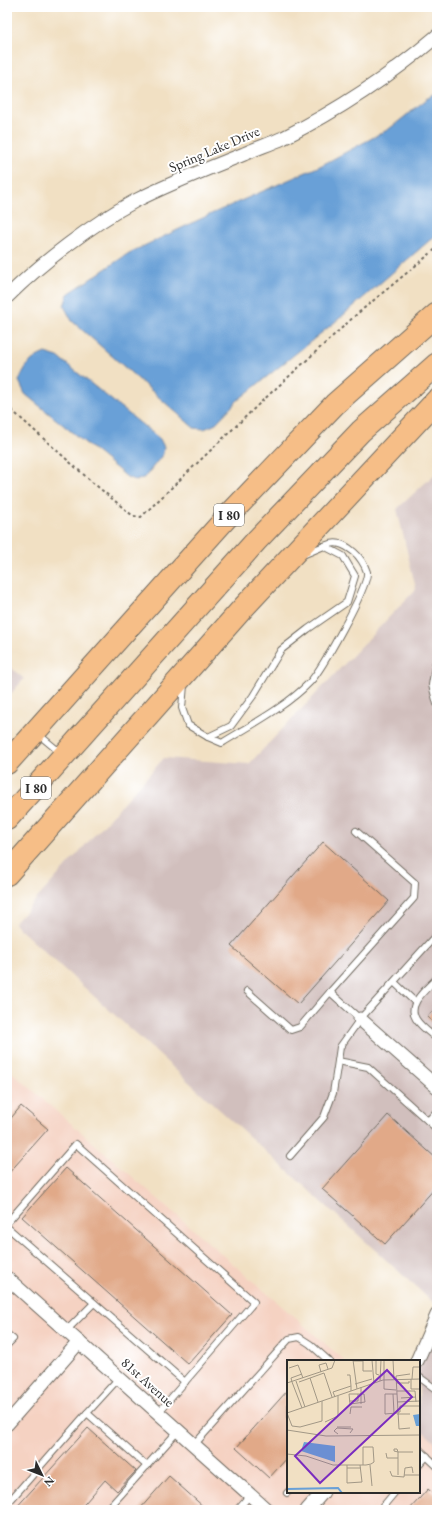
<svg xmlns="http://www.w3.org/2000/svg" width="444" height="1517" viewBox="0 0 444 1517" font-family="'EB Garamond',serif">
<rect width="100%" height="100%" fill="#fff"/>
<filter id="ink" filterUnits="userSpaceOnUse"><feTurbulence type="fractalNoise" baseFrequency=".025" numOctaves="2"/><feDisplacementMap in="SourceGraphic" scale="8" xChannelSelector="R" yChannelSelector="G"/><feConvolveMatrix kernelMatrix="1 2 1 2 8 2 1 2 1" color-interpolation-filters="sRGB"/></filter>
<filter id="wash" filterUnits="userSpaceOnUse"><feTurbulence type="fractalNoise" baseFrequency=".012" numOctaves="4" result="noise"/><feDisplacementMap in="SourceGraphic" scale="16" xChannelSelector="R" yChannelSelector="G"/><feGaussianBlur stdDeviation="0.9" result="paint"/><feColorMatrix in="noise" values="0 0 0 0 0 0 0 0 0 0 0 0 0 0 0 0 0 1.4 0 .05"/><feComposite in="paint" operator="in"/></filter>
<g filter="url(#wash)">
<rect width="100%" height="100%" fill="#f1e0c3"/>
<g fill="#f5d2c2">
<path d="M7,1068L345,1361H288V1492H318L302,1510H7Z"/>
<path d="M419,1428L437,1444V1510H311L327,1492H419Z"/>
</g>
<g fill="#d1bfbd">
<path d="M437,472V1306L14,924L164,758L249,764L416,589L397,509Z"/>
<path d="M7,664L24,679L7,698Z"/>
<path d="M437,1328V1444L419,1428V1367Z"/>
</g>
<g fill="#69a0d7" stroke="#4a6681">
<path d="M437,94V234L340,318L238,400L214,425L204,429L194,428L72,321L64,306L68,294L129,253L211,214L320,166L389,129L427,99Z"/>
<path d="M45,353L58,357L160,439L164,447L163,454L145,477L136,481L127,477L25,394L19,381C25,366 30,359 45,353Z"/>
</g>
<g id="blocks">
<g fill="#e1a988">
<path d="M323,842L389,901L298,1004L231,946Z"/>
<path d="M437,1006V1026L427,1017Z"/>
<path d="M21,1106L48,1129L7,1175V1123Z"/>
<path d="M388,1115L437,1159V1186L385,1244L322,1189Z"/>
<path d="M66,1168L232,1315L188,1364L22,1217Z"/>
<path d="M288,1390V1457L269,1478L236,1448Z"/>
<path d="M88,1428L136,1471L117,1491L105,1480L79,1510H14Z"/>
<path d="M169,1476L206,1509L205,1510H139Z"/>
<path d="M428,1489L437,1497V1510H409Z"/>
</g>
</g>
</g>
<g filter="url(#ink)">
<use href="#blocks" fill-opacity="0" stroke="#706a60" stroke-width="1"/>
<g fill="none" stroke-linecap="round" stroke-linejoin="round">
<g stroke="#706a60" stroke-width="8">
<g id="lane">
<path d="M437,655L432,685L437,704"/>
<path d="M184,685L182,708L188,725L208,737L231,726L253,696L281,650L308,629L347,602L355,576L343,556L324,546L305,554"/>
<path d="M38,734L62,754"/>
<path d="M208,737L222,743C251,725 286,707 310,682C321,671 369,586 367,572C365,565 359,556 354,552C343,543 336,541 324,546"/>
<path d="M437,934L360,1019L340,1047L338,1061L368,1067L428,1121L437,1111"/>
<path d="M437,978C428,988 406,1004 416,1019C421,1027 430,1033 437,1039"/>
<path d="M394,982L415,1002"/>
<path d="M247,991L291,1030L300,1027L330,992L360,1019"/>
<path d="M330,992L414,898L415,883L356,831"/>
<path d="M428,1121L437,1129"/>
<path d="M290,1156L324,1117L333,1093L338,1061"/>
<path d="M7,1223L76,1144L254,1302L158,1413"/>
<path d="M7,1227L185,1382"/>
<path d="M66,1331L94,1303"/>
<path d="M7,1334L13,1339L7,1345"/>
<path d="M419,1377L437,1390"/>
<path d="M119,1378L87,1413L147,1466"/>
<path d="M194,1445L289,1339L299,1337L310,1344L329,1361"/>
<path d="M419,1449L437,1466"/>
<path d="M419,1465L427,1456"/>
<path d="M287,1493L288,1492"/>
<path d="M7,1504L87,1413"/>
<path d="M107,1510L178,1431"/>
<path d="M237,1510L250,1495"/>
<path d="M380,1510L395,1492"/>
</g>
</g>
<g stroke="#706a60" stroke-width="15">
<g id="street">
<path d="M7,297C41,263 92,224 135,201C170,183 207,169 244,154C257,148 270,144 283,138C339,110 390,76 437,36"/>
<path d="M360,1019L437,1087"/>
<path d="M7,1278L267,1510"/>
<path d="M417,1361L437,1315"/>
<path d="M7,1424L79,1342"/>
<path d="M307,1510L323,1492"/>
</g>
</g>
<g stroke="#706a60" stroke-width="24">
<g id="highway">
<path d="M7,763L228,516L335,404L437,314"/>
<path d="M7,819L256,541L361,431L437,364"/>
<path d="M7,874L243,608L437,400"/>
</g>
</g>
<path stroke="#706a60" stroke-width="2" stroke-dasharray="3 3" stroke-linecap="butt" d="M7,406L92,482L133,516L141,517L260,403L357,314L437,248"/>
<use href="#lane" stroke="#fff" stroke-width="6"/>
<use href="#street" stroke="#fff" stroke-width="13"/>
<use href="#highway" stroke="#f6be87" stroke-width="22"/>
</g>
</g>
<g text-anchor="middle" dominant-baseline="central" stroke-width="4" stroke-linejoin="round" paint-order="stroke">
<g fill="#fff" stroke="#6b6b6b" stroke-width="1">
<rect x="214" y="504" width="30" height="22" rx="3"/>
<rect x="21" y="777" width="30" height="22" rx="3"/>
</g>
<g font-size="13" font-weight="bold" fill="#2b2b2b">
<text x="229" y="515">I 80</text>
<text x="36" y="788">I 80</text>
</g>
<g font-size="14" fill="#2b2b2b" stroke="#fff">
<text transform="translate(214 149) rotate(-23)">Spring Lake Drive</text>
<text transform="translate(148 1382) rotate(42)">81st Avenue</text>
</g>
</g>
<g transform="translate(287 1360)">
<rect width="133" height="133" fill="#f1e0c3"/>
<path d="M133,54V66H129L126,55ZM17,82L48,86V102L14,91Z" fill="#69a0d7"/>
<path fill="none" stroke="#69a0d7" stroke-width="2" d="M0,129L51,128L55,133"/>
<path fill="none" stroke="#a29886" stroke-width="1" d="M66,0L70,29M85,0L87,23M89,0V14L92,15M97,0V19M106,0L107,19M66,1H76V11H85M2,8L11,5L16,18M34,12L32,5L39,3L41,9M37,13L45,37M60,15H63L64,26M23,18L31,42M97,19V29L109,30M124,19V29H133M125,19L126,7H133M9,21L18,47M93,21L94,0M5,22L15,48M5,22L4,18L15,14M12,22L37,13M0,23L45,8L48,0M109,23H122V21M68,24L85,19M74,27V44M110,31H128L129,42M62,34H77L78,42L63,44ZM106,34L107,53M110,34H98V54L110,53M48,37L46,32L64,26V31M114,38L129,37M62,41H71V34M110,42L133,41M110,52H113V46H133M0,53L96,20L133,19M0,53L5,66L13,67L35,61V41M63,54L64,47H75M110,54H123M38,62L51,56V36M50,67H64M123,68L112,69L109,16L123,14M0,70L39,76L133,75M51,74L47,71L50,68L66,69L63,73M0,84V97M107,89H110L111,92L107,91ZM111,92V115M111,92H126M99,93L100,98H111M0,94L19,96L46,105H79L84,104L87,102L86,87H76V105M60,105V123L75,122L73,105M83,105L85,126M60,108H74M103,111L105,116L117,117L118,108L125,107L126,113M117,115H133"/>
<path fill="#7b2cbf" fill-opacity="0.15" stroke="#7b2cbf" stroke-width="2" d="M100,10L125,37L33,123L8,96Z"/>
<rect width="133" height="133" fill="none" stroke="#2b2b2b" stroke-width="2"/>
</g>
<rect width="444" height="1517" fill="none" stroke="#fff" stroke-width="24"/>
<g transform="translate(42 1475) rotate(133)" stroke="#ffffff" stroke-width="3" paint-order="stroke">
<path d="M0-3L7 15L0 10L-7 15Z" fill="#2b2b2b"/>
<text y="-6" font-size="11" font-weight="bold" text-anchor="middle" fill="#2b2b2b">N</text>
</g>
</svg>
